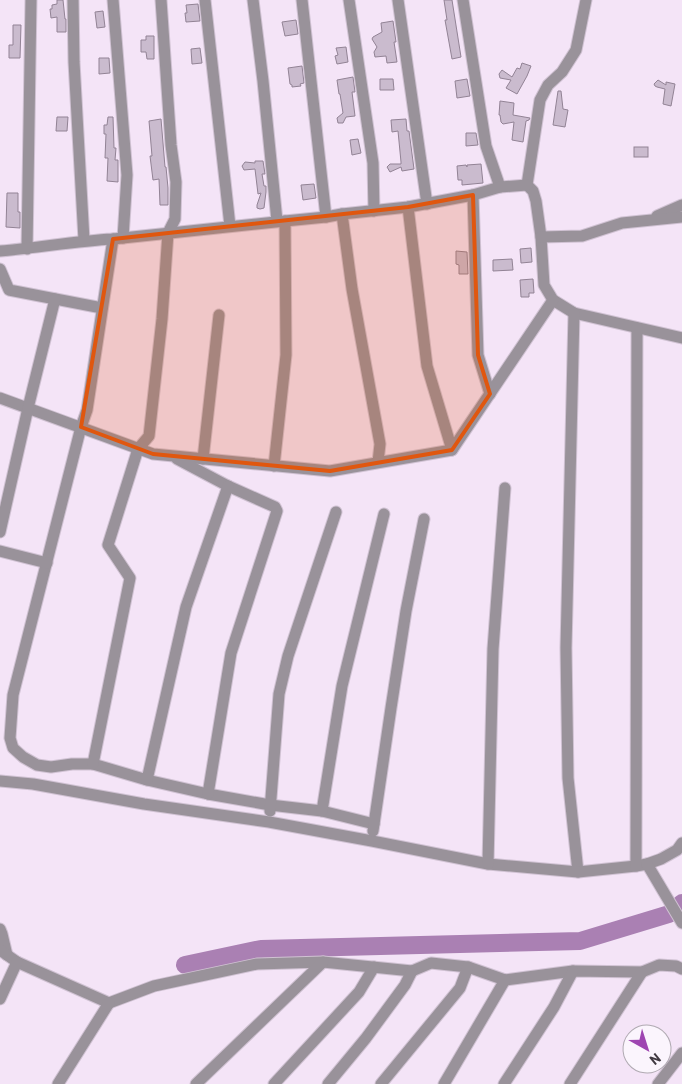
<svg xmlns="http://www.w3.org/2000/svg" width="682" height="1084" viewBox="0 0 682 1084" font-family="Barlow,sans-serif">
<rect width="100%" height="100%" fill="#f4e4f7"/>
<g fill="none" stroke-linecap="round" stroke-linejoin="round">
<path stroke="#aa80b3" stroke-width="18" d="M185,965L261,949L580,941L669,914L682,903"/>
</g>
<g fill="#cabbce" stroke="#928395">
<path d="M57,0H63L65,19H66V32H57V17L51,18L50,9H52V5L57,4Z"/>
<path d="M444,0H452L461,57L452,59L445,20H447Z"/>
<path d="M198,4L200,21L186,22L185,13H187L186,5Z"/>
<path d="M103,11L105,27L97,28L95,12Z"/>
<path d="M296,20L298,34L285,36L282,22Z"/>
<path d="M393,21L396,42H394L397,62L387,63L386,56L375,57L374,52L377,47L372,39L373,37L382,32L381,23Z"/>
<path d="M13,25H21L20,58H9V45H13Z"/>
<path d="M146,36H154V59H147L146,52H141V40H146Z"/>
<path d="M346,47L348,62L337,64L335,56L338,55L336,48Z"/>
<path d="M200,48L202,63L192,64L191,49Z"/>
<path d="M99,58H109L110,73L99,74Z"/>
<path d="M522,63L531,66L527,76L517,94L506,88L511,80L500,78L499,74L502,70L512,77L517,68L520,69Z"/>
<path d="M302,66L304,83L300,84L301,86L292,87V85L290,84L288,68Z"/>
<path d="M353,77L355,92H352L355,116L346,117L343,123H338L337,118L343,113L340,94H339L337,80Z"/>
<path d="M380,79H393L394,90H380Z"/>
<path d="M467,79L470,96L457,98L455,81Z"/>
<path d="M658,80L666,85V82L675,84L671,106L663,104L665,89L657,87L655,86L654,84Z"/>
<path d="M558,91H561L563,109L568,110L565,127L553,125Z"/>
<path d="M500,101L514,103L513,115L530,118L529,120L526,121L523,142L512,140L514,122L503,124L501,122L500,115H499Z"/>
<path d="M57,117H68L67,131H56Z"/>
<path d="M108,117H113L114,148H116L115,160H118V182L107,181L108,158H105L106,134H104V125H107Z"/>
<path d="M161,119L165,167H166L168,188V205H160L159,179L153,180L150,156H152L149,121Z"/>
<path d="M406,119L407,131H409L414,169L402,171L401,167L390,172L387,167L390,164H401V162L398,131L392,132L391,120Z"/>
<path d="M466,133H476L478,145L466,146Z"/>
<path d="M358,139L361,153L352,155L350,140Z"/>
<rect x="634" y="147" width="14" height="10"/>
<path d="M255,161H263L265,174H262L264,186H266V192L264,208L260,209L257,208V205L261,193L258,194L255,169L244,170L242,166L245,162L255,163Z"/>
<path d="M481,164L483,183L462,185V180H458L457,166L466,165L467,167V165Z"/>
<path d="M314,184L316,198L303,200L301,185Z"/>
<path d="M7,193H18V212H20V228L6,227Z"/>
<path d="M531,248L532,262L521,263L520,249Z"/>
<path d="M456,251L467,252L468,274H459V265L456,264Z"/>
<path d="M512,259L513,270L493,271V260Z"/>
<path d="M533,279L534,293H529V297H521L520,280Z"/>
</g>
<g fill="none" stroke-linecap="round" stroke-linejoin="round">
<g stroke="#d0c2d3" stroke-width="13">
<g id="minor">
<path d="M73,0L74,62L84,240"/>
<path d="M113,0L127,175L123,238"/>
<path d="M205,0L230,226"/>
<path d="M253,0L263,81L277,221"/>
<path d="M302,0L326,217"/>
<path d="M349,0L373,163L374,211"/>
<path d="M398,0L427,204"/>
<path d="M463,0L486,146L500,187"/>
<path d="M586,0L576,50L562,72L548,85L540,100L527,185L533,191L536,201L541,237L544,285L553,300L574,313L682,338"/>
<path d="M473,195L478,355L490,394"/>
<path d="M408,207L427,366L452,450"/>
<path d="M342,214L352,289L380,444L378,462"/>
<path d="M657,216L682,205"/>
<path d="M541,237L582,236L622,223L682,217"/>
<path d="M113,239L87,410L81,427L13,695L10,738L13,748L23,757L37,765L51,767L72,764H93L147,780L208,794L270,805L322,811L374,824"/>
<path d="M27,249L31,0"/>
<path d="M0,251C38,248 75,241 113,239L285,221L326,217L342,214L408,207L473,195L500,187L527,185"/>
<path d="M0,269L9,290L102,308"/>
<path d="M574,313L566,648L568,778L578,872"/>
<path d="M0,398L153,454L330,471L452,450L553,300"/>
<path d="M177,459L228,486L275,507L277,511L231,653L208,794"/>
<path d="M203,459L219,315"/>
<path d="M274,466L286,355L285,221"/>
<path d="M0,532L28,408L55,299"/>
<path d="M0,551L47,563"/>
<path d="M93,764L130,578L108,545L138,449L149,436L162,319L168,233L175,219L176,182L171,145L161,0"/>
<path d="M147,780L186,607L228,486"/>
<path d="M0,781L33,784L144,804L269,822L372,841L488,864L578,872L636,866L647,864L661,859L677,850L682,843"/>
<path d="M270,811L279,694L288,656L336,512"/>
<path d="M322,811L342,686L384,514"/>
<path d="M373,831L391,708L406,611L424,519"/>
<path d="M488,864L493,649L505,488"/>
<path d="M647,864L682,923"/>
<path d="M636,866L637,328"/>
<path d="M0,929L2,934L7,955"/>
<path d="M0,950L17,962L109,1003L154,986L257,964L323,962L412,971L431,963L468,967L505,980L573,971L642,972L659,965L676,966L682,969"/>
<path d="M0,999L17,962"/>
<path d="M58,1084L109,1003"/>
<path d="M196,1084L323,962"/>
<path d="M274,1084L359,992L374,967"/>
<path d="M328,1084L366,1038L405,985L412,971"/>
<path d="M381,1084L460,988L468,967"/>
<path d="M444,1084L505,980"/>
<path d="M504,1084L554,1007L573,971"/>
<path d="M570,1084L642,972"/>
<path d="M658,1084L682,1053"/>
</g>
</g>
<use href="#minor" stroke="#99929a" stroke-width="11"/>
</g>
<path fill="#e0570f" fill-opacity="0.2" stroke="#e0570f" stroke-width="4" stroke-linejoin="round" d="M473,195L478,355L490,394L452,450L330,471L153,454L81,427L113,239L408,207Z"/>
<g transform="translate(647 1049) rotate(141)"><circle r="24" fill="#fbf5fd" stroke="#b0aab2"/>
<path d="M0-4L9 19L0 12L-9 19Z" fill="#9e45b1"/>
<text y="-8" font-size="14" font-weight="bold" text-anchor="middle" fill="#403941">N</text>
</g>
</svg>
